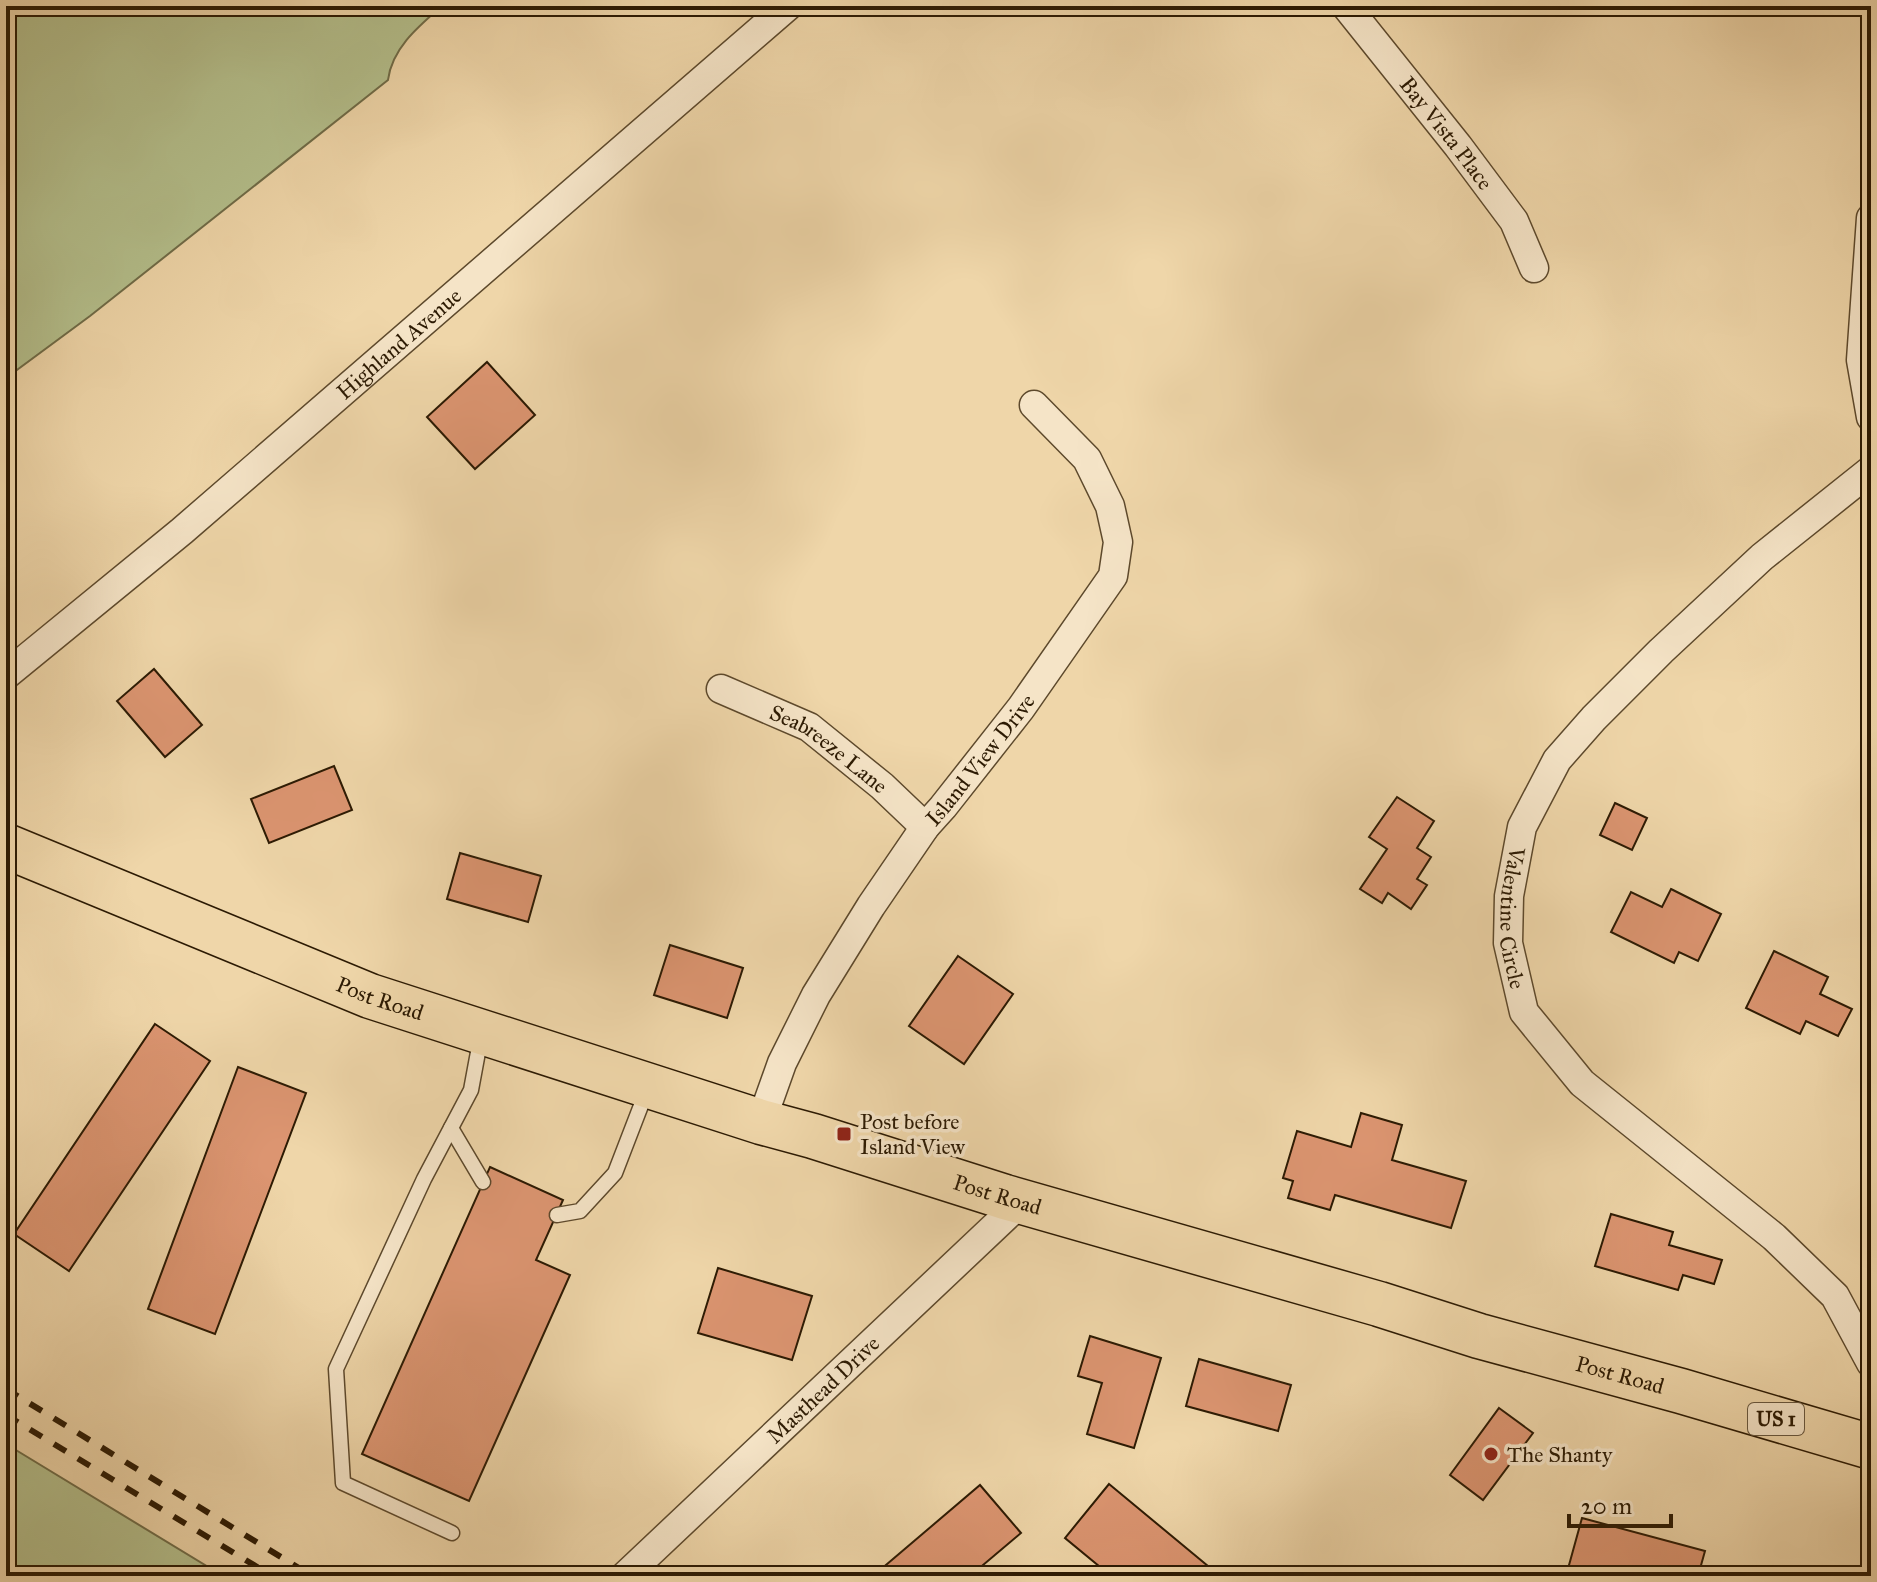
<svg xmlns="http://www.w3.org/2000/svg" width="1877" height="1582" viewBox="0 0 1877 1582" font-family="'IM FELL Great Primer',serif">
<rect width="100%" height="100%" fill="#efd6a9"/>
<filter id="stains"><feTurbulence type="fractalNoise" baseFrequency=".0025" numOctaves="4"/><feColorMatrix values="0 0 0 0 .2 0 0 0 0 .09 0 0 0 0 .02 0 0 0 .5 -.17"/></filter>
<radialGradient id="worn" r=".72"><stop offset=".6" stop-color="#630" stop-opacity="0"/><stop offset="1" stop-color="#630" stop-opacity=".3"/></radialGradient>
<g fill="#b4bf8c" stroke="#706c48" stroke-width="2">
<path d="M6,6H442C419,26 392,48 388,80L90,316L6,378Z"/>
<path d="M6,1444L223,1576H6Z"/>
</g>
<g fill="#dc9571" stroke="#2c1a03" stroke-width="2">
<path d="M487,362L535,415L475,469L427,417Z"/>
<path d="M154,669L202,725L165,757L117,701Z"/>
<path d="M334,766L352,810L269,843L251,799Z"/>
<path d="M1397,797L1434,821L1417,848L1431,857L1417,879L1427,885L1411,909L1388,893L1382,903L1360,889L1387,849L1369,837Z"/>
<path d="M1615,803L1647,818L1632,850L1600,835Z"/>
<path d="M460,853L541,876L528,922L447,899Z"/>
<path d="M1671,889L1721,914L1698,961L1679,952L1674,963L1611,932L1631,892L1662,907Z"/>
<path d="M670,945L743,968L727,1018L654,995Z"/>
<path d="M1774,951L1828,977L1820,994L1852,1009L1838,1036L1806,1021L1800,1034L1746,1008Z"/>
<path d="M958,956L1013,994L964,1064L909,1026Z"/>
<path d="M155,1024L210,1061L69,1271L14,1234Z"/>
<path d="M238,1067L306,1093L215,1334L148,1309Z"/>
<path d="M1361,1113L1402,1125L1392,1160L1466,1181L1451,1228L1335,1195L1330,1210L1288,1198L1293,1181L1283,1178L1297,1131L1351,1147Z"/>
<path d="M490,1167L563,1200L536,1260L570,1275L469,1501L362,1454Z"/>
<path d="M1611,1214L1673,1232L1669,1245L1722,1260L1714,1284L1683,1275L1678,1290L1595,1266Z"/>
<path d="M718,1268L812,1296L792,1360L698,1333Z"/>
<path d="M1090,1336L1161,1358L1134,1448L1087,1434L1102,1383L1078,1376Z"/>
<path d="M1199,1359L1291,1385L1278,1431L1186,1406Z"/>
<path d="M1499,1408L1533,1433L1483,1500L1450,1475Z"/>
<path d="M1109,1484L1220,1576H1111L1065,1538Z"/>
<path d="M980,1485L1021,1533L970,1576H873Z"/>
<path d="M1582,1518L1705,1551L1698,1576H1566Z"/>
</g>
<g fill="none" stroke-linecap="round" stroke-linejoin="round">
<g stroke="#5d492c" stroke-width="17">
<g id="lane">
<path d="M451,1128L483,1182"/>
<path d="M557,1215L580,1211L615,1173L647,1090"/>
<path d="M452,1533L343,1483L336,1369L424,1179L471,1090L481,1036"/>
</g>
</g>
<g stroke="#5d492c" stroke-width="31">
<g id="street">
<path id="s1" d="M1346,6L1458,146L1514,221L1534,268"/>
<path d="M1871,218L1861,360L1871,417"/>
<path id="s2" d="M1871,470L1762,557L1661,651L1594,718L1557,760L1522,827L1509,896L1508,943L1524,1012L1582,1083L1774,1237L1835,1296L1871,1363"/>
<path id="s3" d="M6,675L182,531L788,6"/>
<path id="s4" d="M721,689L809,727L882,786L925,827"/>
<path id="s5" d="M761,1122L782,1063L816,995L871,906L925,827L943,807L1021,708L1113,576L1118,542L1110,506L1087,459L1034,405"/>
<path id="s6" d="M625,1576L1021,1202"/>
</g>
</g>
<g stroke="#2c1a03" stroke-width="47">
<g id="primary">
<path id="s7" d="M6,846L370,996L761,1122L813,1136L1005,1197L1379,1304L1479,1336L1681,1391L1871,1447"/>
</g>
</g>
<use href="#lane" stroke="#f5e4c7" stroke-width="14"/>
<use href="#street" stroke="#f5e4c7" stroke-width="28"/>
<use href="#primary" stroke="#efd6a9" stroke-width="44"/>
<g stroke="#2c1a03" stroke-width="6" stroke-dasharray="14 14" stroke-linecap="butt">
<path d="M6,1389L312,1576"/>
<path d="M6,1415L272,1576"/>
</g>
</g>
<g fill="#8f2418" stroke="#f5e4c7" stroke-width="3">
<rect x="836" y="1126" width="16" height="16" rx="4"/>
<circle cx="1491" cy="1454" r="8"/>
</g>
<g text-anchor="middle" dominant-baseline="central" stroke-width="7" stroke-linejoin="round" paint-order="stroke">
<rect fill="#f5e4c7" stroke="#68573e" stroke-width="2" x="1748" y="1403" width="56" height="32" rx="6"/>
<g font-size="20" font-weight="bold" fill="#2c1a03">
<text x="1776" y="1419">US 1</text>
</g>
<g font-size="22" fill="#2c1a03" stroke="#f5e4c7">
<text stroke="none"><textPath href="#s1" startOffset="162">Bay Vista Place</textPath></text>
<text stroke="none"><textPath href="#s3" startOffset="514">Highland Avenue</textPath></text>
<text stroke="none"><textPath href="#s4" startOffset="124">Seabreeze Lane</textPath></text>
<text stroke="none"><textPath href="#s5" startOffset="426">Island View Drive</textPath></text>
<text stroke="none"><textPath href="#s2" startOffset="596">Valentine Circle</textPath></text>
<text stroke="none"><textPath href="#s7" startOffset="404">Post Road</textPath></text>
<text stroke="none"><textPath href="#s7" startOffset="1052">Post Road</textPath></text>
<text stroke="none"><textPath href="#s7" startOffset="1700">Post Road</textPath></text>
<text stroke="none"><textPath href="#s6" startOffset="272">Masthead Drive</textPath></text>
</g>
<g font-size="22" fill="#2c1a03" stroke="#f5e4c7" text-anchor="start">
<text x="860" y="1121">Post before<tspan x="860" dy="25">Island View</tspan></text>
<text x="1507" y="1454">The Shanty</text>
</g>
</g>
<rect width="1877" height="1582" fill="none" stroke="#efd6a9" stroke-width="32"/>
<rect x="8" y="8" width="1861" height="1566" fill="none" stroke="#2c1a03" stroke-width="4"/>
<rect x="16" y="16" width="1845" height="1550" fill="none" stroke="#2c1a03" stroke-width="2"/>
<path d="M1569 1514v12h102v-12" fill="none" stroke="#2c1a03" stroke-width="4"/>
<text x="1581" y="1514" font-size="24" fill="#2c1a03" stroke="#f5e4c7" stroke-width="6" paint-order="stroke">20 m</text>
<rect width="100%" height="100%" filter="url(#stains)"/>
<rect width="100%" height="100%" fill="url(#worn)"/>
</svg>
